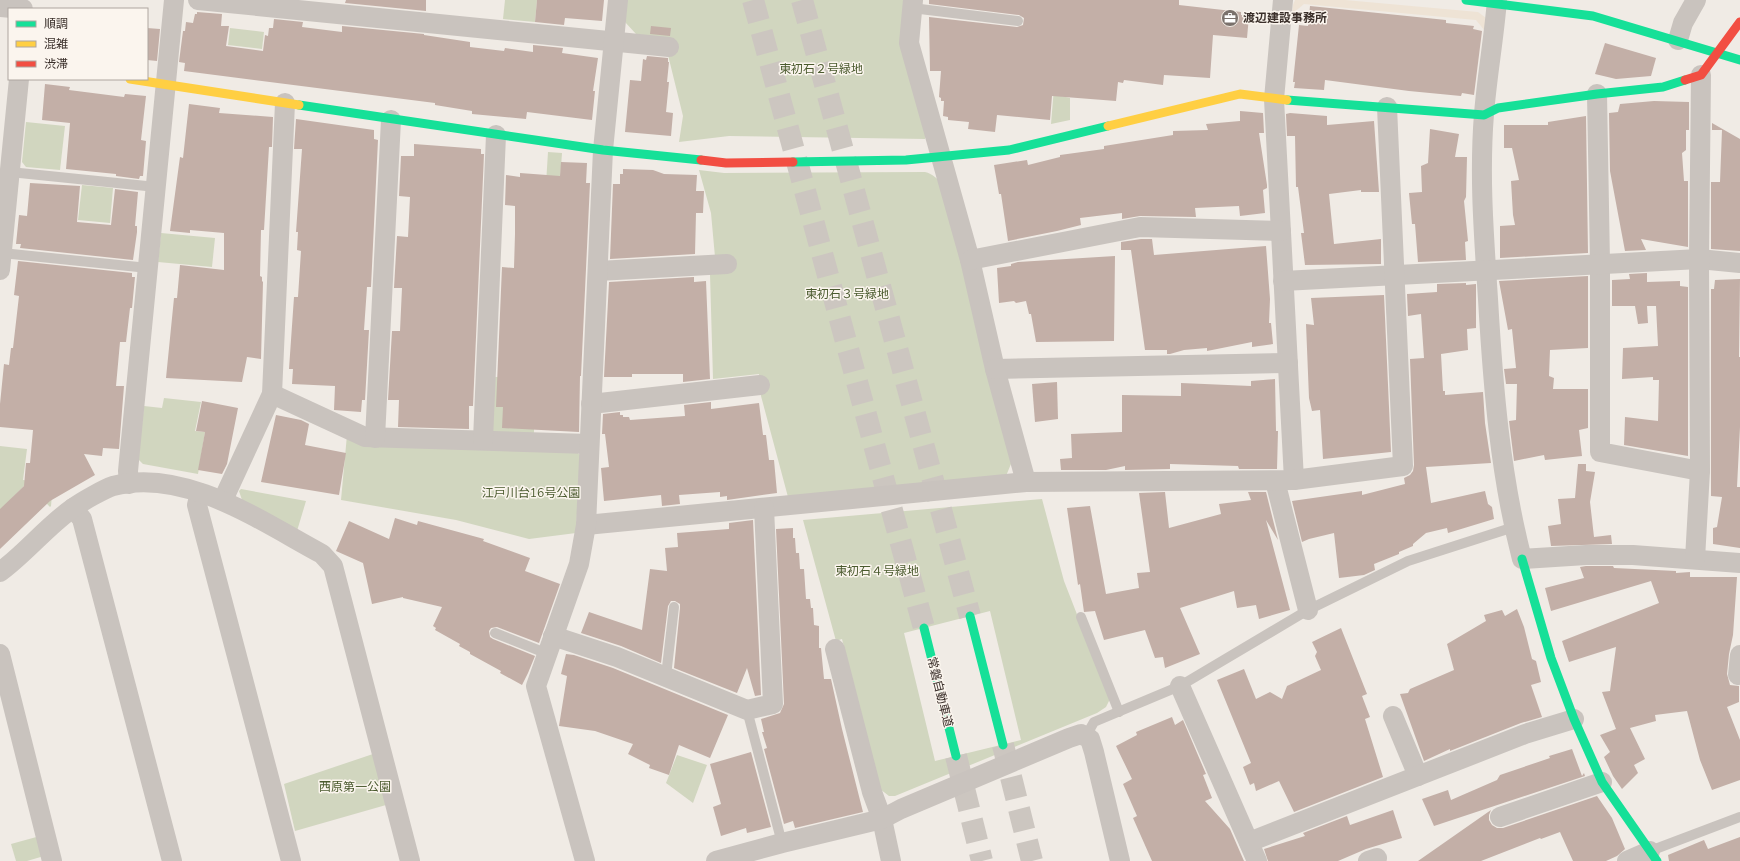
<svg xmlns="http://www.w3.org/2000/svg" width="1740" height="861" viewBox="0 0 1740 861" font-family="'Nunito Sans','Noto Sans JP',sans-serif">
<rect width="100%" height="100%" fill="#f0ebe5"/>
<g fill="#d1d6bf" fill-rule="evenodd">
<path d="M505,0H537L535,22L503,19Z"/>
<path d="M627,0H904L927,134L925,139L729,136L679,142L683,116L668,55L636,34L625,22Z"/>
<path d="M230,28L264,32L262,49L228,45Z"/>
<path d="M1057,51L1061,96L1070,98V120L1051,124Z"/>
<path d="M26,122L65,126L60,170L26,167L22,162Z"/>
<path d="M548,152L562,153L559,195L545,201Z"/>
<path d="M699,170L724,173L925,172C933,174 937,178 942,185L1013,459L1006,476L788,497L761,396L759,374L713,379L710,274L715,257L711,213Z"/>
<path d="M82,185L113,188L110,223L78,220Z"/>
<path d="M161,233L215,238L212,267L158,262Z"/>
<path d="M492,377H505L534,429V435L495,434L490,427Z"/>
<path d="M164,398L201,402L195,431L205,432L198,474L143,464L138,459L144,406L162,408Z"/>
<path d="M347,435L574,449L580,455L576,533L529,539L456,520L341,500Z"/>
<path d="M0,446L27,449L23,480L53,483L51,506L50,507L27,483L0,510Z"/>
<path d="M241,489L306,501L297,531L242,500L239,491Z"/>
<path d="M1042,499L1064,581L1110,699L1106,707L1097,713L895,796H889L880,789L842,639L836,641L803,520ZM990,611L1021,740L935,761L904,633Z"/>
<path d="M373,754L386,805L295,831L284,784Z"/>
<path d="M677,755L707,765L693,803L666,783Z"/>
<path d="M40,836L44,856L27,861H16L11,844Z"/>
</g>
<path fill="#eee3d5" d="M1295,0H1345L1478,12L1486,18L1485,31L1476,20L1304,4L1292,14L1293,5Z"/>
<g fill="#c3afa7">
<path d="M346,0H426V11L345,3Z"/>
<path d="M537,0H604L602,21L565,18L564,25L535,22Z"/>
<path d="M929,0H1179V5L1241,12V15L1249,16L1247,38L1213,35L1210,78L1164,75L1163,85L1124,80L1123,83L1118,82L1116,101L1052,96L1050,120L997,115L995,132L968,129L969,122L948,120V117L943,116L944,101H941V98L939,97L941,71H930L929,17L1017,27L1023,25L1024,18L1019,15L929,4Z"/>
<path d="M1310,6L1446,20V23L1474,26L1473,29L1482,31L1474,95L1462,93L1461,96L1409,91L1325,80L1324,90L1294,88L1295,82H1293L1299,25L1308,26Z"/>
<path d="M197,12L222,14L221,26H229L226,46L263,51L265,35L268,36L269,28H273L274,19L303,22L302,27L342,32V26L424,34V35L470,42V47L504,51L505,48L533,52V45L563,48L562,53L598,58L593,91H595L592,120L527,112L526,119L472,114V111L435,105V103L184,71L185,63L179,62L183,31H185L186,22L193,23L195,14H197Z"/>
<path d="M651,26L671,28L670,36L650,34Z"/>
<path d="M147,28L160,29L157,61L147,60Z"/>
<path d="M1605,43L1656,58L1651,76L1616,79L1595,74Z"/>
<path d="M647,56L668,58V62H669L667,82H669L666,112L673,113L671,136L625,132L630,80L641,81L643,59L646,60Z"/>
<path d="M45,84L70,87L69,90L124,97L125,94L146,96L141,140L146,141L143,176H140L139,179L116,176V174L66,169L70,123L42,120Z"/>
<path d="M1654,101L1689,102V130H1686V150L1682,153L1684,181H1688V247L1641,239L1646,250L1625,251L1610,171L1609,113L1618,112L1620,104Z"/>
<path d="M189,104L220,108L219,113L273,117L272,147H269L264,230H261L260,276L262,277V281L263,282L261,359L247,357L242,382L166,378L174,298H177L180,265L224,270V233L190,230V233L170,231L180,157L183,158Z"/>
<path d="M1240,111L1263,113L1264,133H1259L1267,185V188L1263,190L1265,213L1240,216L1239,206L1195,208L1196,217L1140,216L1122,219V213L1080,218L1081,225L1057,231L1008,241L1001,194H999L994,165L1027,160L1028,165L1060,157V155L1104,149V146L1173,135V131L1208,130L1206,124L1240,121Z"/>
<path d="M1290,113L1327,116V125L1374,121L1379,192H1361V190L1329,194L1334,244L1381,239V264L1305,265L1301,233H1304L1298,187H1296L1295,136H1287L1286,114Z"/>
<path d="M1586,116L1588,253L1500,258V226L1515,225L1513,215L1511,181L1519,180L1512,148H1504V125H1548V122Z"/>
<path d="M296,119L374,130V139L378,140L371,287H367L364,330H369L365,400H362L361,412L334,410L335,386L292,384L293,369H289L294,297H298L301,251L297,250L298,232H296L302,149H294Z"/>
<path d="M1712,123L1740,139V251L1711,249V182H1720L1722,130H1712Z"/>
<path d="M1430,129L1459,134L1455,157H1467L1466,197L1464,201L1468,241L1465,242L1466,260L1418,262L1415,224H1412L1409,193L1422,192L1421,166L1428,163Z"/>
<path d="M414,144L481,149V154H484L473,406H469V429L398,427L399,400H388L392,331H400L402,288H394L397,236L408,237L410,197L399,196L401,156H414Z"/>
<path d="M561,162L587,163L586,183H590L581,376H580L579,432L502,428L503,407H496L502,267L514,268L515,234V206L505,205L506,175L520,177V173L560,176Z"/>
<path d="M623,169L653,170L664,174L697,175L696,191H704L703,213H696L695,254L610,259L613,184H620V174H623Z"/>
<path d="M30,183L80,186L77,222L111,225L115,189L138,192L135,226H137V232L133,260L20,248L21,244H16L19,215L27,216Z"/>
<path d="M1141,239H1152L1154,255L1266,246L1270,299L1269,323H1271L1273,344L1252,347V342L1207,351V348L1184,350L1170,354H1167V350H1145L1131,250H1121V242Z"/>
<path d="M1115,256L1114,341L1036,342L1031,314H1029L1026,301L1016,303L1014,301L999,303L997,268L1011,266V264L1018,262Z"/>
<path d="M18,261L132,273V277H135L132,308H130L126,342H120L116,386H124L119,449L103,448L102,456L84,454L95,475L50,501L0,549V509L24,486L26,463H30L33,430L0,427V404L4,364L9,365L11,348H13L19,296L14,295Z"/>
<path d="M1647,273V282L1680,281V286L1688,287V456L1624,445L1625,417L1658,421L1659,380H1653V377L1622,379L1623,348L1658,346L1656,306H1647L1648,323L1638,324L1635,306H1612V280L1630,279L1629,274Z"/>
<path d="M1588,276V348L1550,350L1549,376L1554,378L1553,389H1588V428L1579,430L1582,456L1545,460L1544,455L1514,461L1509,421L1516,420L1517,384H1506L1504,369L1516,368L1512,329L1508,330L1499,281Z"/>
<path d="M694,277V282L706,281L710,379L683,382V374H632V377H604L609,282Z"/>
<path d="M1740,279L1739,357H1740V427L1737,487H1740V548L1713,544V528L1717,527L1722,497L1711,496V289H1714L1715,280Z"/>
<path d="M1466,283V285L1476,284V328L1467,329L1468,350L1441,354L1443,391H1445V395L1483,392L1485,423L1491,463L1426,467L1431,503L1485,491L1488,504L1492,507L1494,519L1448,533L1447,528L1426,533L1413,544V546L1399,552V554L1374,564L1375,570L1364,575L1339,578L1334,533L1309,539L1302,542L1292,501L1362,491V495L1405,484L1404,478L1410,475L1413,471L1414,465L1410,359L1424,358L1421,314L1408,316L1407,294L1437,292V284Z"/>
<path d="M1384,295L1391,452L1323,459L1320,410L1312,411L1309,398L1306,324L1314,325L1311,298Z"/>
<path d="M1275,379L1276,431H1278L1277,469H1239L1238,466L1170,464V469L1125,470V466L1106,470H1061L1060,459L1072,458L1071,434L1122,432V395L1181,396V383L1251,386V381Z"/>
<path d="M1057,382L1058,419L1035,422L1032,384Z"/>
<path d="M202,401L238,408L227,464L222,474L198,470L205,432L196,431Z"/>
<path d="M711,402V409L759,403L763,435H766L769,460H774L777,493L727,500V496L720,497V492L679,495L680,504L662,506L661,495L604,501L601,468L609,467L605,434H602L603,414L620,412V415H623V417H629L630,420L685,416L684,405Z"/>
<path d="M276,415L301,420L309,424L305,445L346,453L339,495L261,482Z"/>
<path d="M1578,464H1586V471L1595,472L1590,502L1594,537L1611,535L1612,544L1551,546L1548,526L1561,524L1558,499L1575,498Z"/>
<path d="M1165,492L1169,528L1221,514L1219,504L1251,500L1248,492H1266L1278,540L1266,520L1290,610L1259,619L1256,605L1237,608L1234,591L1180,608L1200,654L1165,668L1163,657L1155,658L1145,630L1104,640L1095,611L1084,612L1080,584L1078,585L1067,508L1090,506L1106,594L1139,588L1137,573L1150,572L1139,493Z"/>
<path d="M395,518L417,525L418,521L484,539L483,541L530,558L525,571L560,584L539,643L497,627L491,628L489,631L490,637L493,639L535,656L528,673L522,685L500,673L501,671L470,654V652L459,646L460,644L435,630L436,628L433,626L442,607L403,598V597L372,604L363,563L336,551L349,521L389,539Z"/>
<path d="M753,520L761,695L755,696L747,668L737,693L674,668L680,608V604L675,601H671L668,606L661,663L621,646L581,633L589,612L642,630L650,569L667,571L665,548L678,547L677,533L729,529V523Z"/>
<path d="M793,528V538H795L796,553H799L800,569H804L806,599H810L811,608H813L814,625L819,626V648H821L824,679H831L842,729L863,812L795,828L793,821L784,824L764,749L767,748L762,732H764L761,719L780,713L784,704L776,529Z"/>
<path d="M1586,566H1613L1614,568L1676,571V573L1690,572V577H1737L1733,635L1729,654L1727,674L1730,685L1739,686V702L1727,707L1740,740V780L1712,790L1700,760L1687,711L1655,715L1656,721L1630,728L1645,759L1634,765L1638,773L1622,789L1613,776L1604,757L1610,752L1600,735L1616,729L1602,692L1610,691L1616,647L1569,662L1562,641L1659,603L1651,581L1551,611L1545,588L1584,578L1580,567Z"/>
<path d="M1517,609L1524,627L1532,659L1536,661L1541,682L1531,685L1542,717L1521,723L1450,751V749L1424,761L1400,694L1408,693L1410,689L1454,670L1447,644L1486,621L1484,615L1502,610L1505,616Z"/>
<path d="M1341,628L1367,694L1362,696L1370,717L1365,719L1383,777L1294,812L1279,781L1256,791L1254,783L1250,785L1243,767L1251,763L1217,680L1244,669L1256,699L1270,692L1282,699L1287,686L1321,670L1315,656L1317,652L1312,642Z"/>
<path d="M566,654L574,655L613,668L728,715L710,758L679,745L669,775L649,768L650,765L628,754L633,744L595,731L559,726L567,676L561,674Z"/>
<path d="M1172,717L1175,725L1183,720L1206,774L1203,775L1212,798L1205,801L1230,829L1244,861H1152L1133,818L1137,816L1123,784L1132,779L1116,746L1137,735L1136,732Z"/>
<path d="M1572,749L1582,776L1584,773L1585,776L1434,826L1422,799L1448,790L1451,800L1497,780L1500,775L1550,758L1549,756Z"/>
<path d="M751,752L771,827L747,833L746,828L721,836L713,807L721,804L710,764Z"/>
<path d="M1597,796L1612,818L1625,849L1617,856L1606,861H1573L1560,832L1541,839L1540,838L1481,861H1418L1491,810L1489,815V820L1492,825L1497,828H1503Z"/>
<path d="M1393,810L1402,838L1366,849L1338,861H1268L1264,849L1305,836L1303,833L1347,816L1350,825Z"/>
<path d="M1740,837V861H1669L1668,855L1704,840L1708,849Z"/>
</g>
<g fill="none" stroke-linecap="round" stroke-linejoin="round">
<g stroke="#ccc6c0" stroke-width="22" stroke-dasharray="22 11" stroke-linecap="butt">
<path d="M753,0L924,628"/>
<path d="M802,0L970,616"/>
<path d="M1003,745L1032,861"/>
<path d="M956,756L982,861"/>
</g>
<g stroke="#c9c3be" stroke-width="10">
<path d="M912,8L1018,21"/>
<path d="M10,172L156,187"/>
<path d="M2,253L148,268"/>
<path d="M1081,617L1119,712"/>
<path d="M495,633L548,654"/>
<path d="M666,676L674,607"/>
<path d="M747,710L782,843"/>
<path d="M1086,736L1094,722L1180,686L1308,610L1408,561L1514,527"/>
<path d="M1650,851L1740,817"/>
</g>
<g stroke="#c9c3be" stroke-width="20">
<path d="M198,0L669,47"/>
<path d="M913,0L909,43L970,260L995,369L1026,482"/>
<path d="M1283,0L1274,99L1294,480"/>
<path d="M1497,0C1494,38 1487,76 1484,114C1479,176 1484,237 1488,299C1493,386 1500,474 1522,559L1586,555H1633L1740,563"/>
<path d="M0,7L23,9"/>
<path d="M1678,40L1683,23L1696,0"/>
<path d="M1597,94L1600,263V452L1700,471"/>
<path d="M970,260L1140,227L1281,231"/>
<path d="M0,270L19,79"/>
<path d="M598,271L727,264"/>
<path d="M1283,281L1699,259L1740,263"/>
<path d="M995,369L1288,363"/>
<path d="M272,394L365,437L589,444"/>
<path d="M591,404L760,385"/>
<path d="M375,438L391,120"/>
<path d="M483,440L496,135"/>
<path d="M1275,481L1308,610"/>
<path d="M129,484L128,471L174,0"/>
<path d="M200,493L197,505L291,861"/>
<path d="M223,500L272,394L285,103"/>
<path d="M73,508L82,519L172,861"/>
<path d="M586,525L1026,482L1294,480L1403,466L1387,107"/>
<path d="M1695,559L1700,471L1699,259L1701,75"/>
<path d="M0,572C26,553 47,526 73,508C81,502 104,489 113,486C185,467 262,522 322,554L333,566L410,861"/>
<path d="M553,636L617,657L747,710L773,704L764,508"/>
<path d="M835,649L872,792L882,819L891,861"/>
<path d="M0,654L52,861"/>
<path d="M1738,675L1740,655"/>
<path d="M1180,686L1257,861"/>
<path d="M1393,716L1418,776"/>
<path d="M1500,817L1602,782"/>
<path d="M1249,842L1525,734L1574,719"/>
<path d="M585,861L536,686L579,564L586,525L603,150L618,0"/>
<path d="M716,861L782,843L882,819L901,809L1069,738L1081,734L1090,739L1094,752L1120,861"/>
<path d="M1368,861L1377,858"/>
<path d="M1627,861L1650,851"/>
</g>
<g stroke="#16e098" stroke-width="9">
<path d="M1466,0L1593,16L1740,60"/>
<path d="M1287,100L1484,115L1498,108L1597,94L1663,87L1685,80"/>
<path d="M299,105L603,150L701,160"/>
<path d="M793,162L906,160L1009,150L1108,126"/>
<path d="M1522,559L1551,658L1574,719L1602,782L1657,861"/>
<path d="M970,616L1003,745"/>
<path d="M924,628L956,756"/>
</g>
<g stroke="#ffcf43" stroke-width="9">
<path d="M130,79L299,105"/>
<path d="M1108,126L1240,94L1287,100"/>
</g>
<g stroke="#f24e42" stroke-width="9">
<path d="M1685,80L1701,75L1740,22"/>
<path d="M701,160L726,163L793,162"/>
</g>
</g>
<defs>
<g id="office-disc" transform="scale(0.9)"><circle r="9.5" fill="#7a716c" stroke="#fbf5ee"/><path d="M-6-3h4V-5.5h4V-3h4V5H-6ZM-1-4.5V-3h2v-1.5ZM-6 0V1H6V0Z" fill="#fff"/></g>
</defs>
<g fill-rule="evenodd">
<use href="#office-disc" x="1230" y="18"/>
</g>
<g text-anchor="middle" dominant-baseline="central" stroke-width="3" stroke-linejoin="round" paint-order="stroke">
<g font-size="12" font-weight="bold" fill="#3b302b" stroke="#fbf5ee" text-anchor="start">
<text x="1243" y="18">渡辺建設事務所</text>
</g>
<g font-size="12" fill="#4a5a2e" stroke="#fbf5ee">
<text x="821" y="69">東初石２号緑地</text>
<text x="847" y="294">東初石３号緑地</text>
<text x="531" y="493">江戸川台16号公園</text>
<text x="877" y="571">東初石４号緑地</text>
<text x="355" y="787">西原第一公園</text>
</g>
<g font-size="12" fill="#3b302b" stroke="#fbf5ee">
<text transform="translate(940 692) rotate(76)">常磐自動車道</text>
</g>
</g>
<rect x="8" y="8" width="140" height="72" fill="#fbf5ee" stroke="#aea6a0"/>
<rect x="16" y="21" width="20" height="6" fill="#16e098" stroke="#aea6a0"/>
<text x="44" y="28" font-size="12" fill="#3b302b">順調</text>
<rect x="16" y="41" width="20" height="6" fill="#ffcf43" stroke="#aea6a0"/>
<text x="44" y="48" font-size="12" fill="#3b302b">混雑</text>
<rect x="16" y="61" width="20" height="6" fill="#f24e42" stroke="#aea6a0"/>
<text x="44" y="68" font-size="12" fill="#3b302b">渋滞</text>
</svg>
